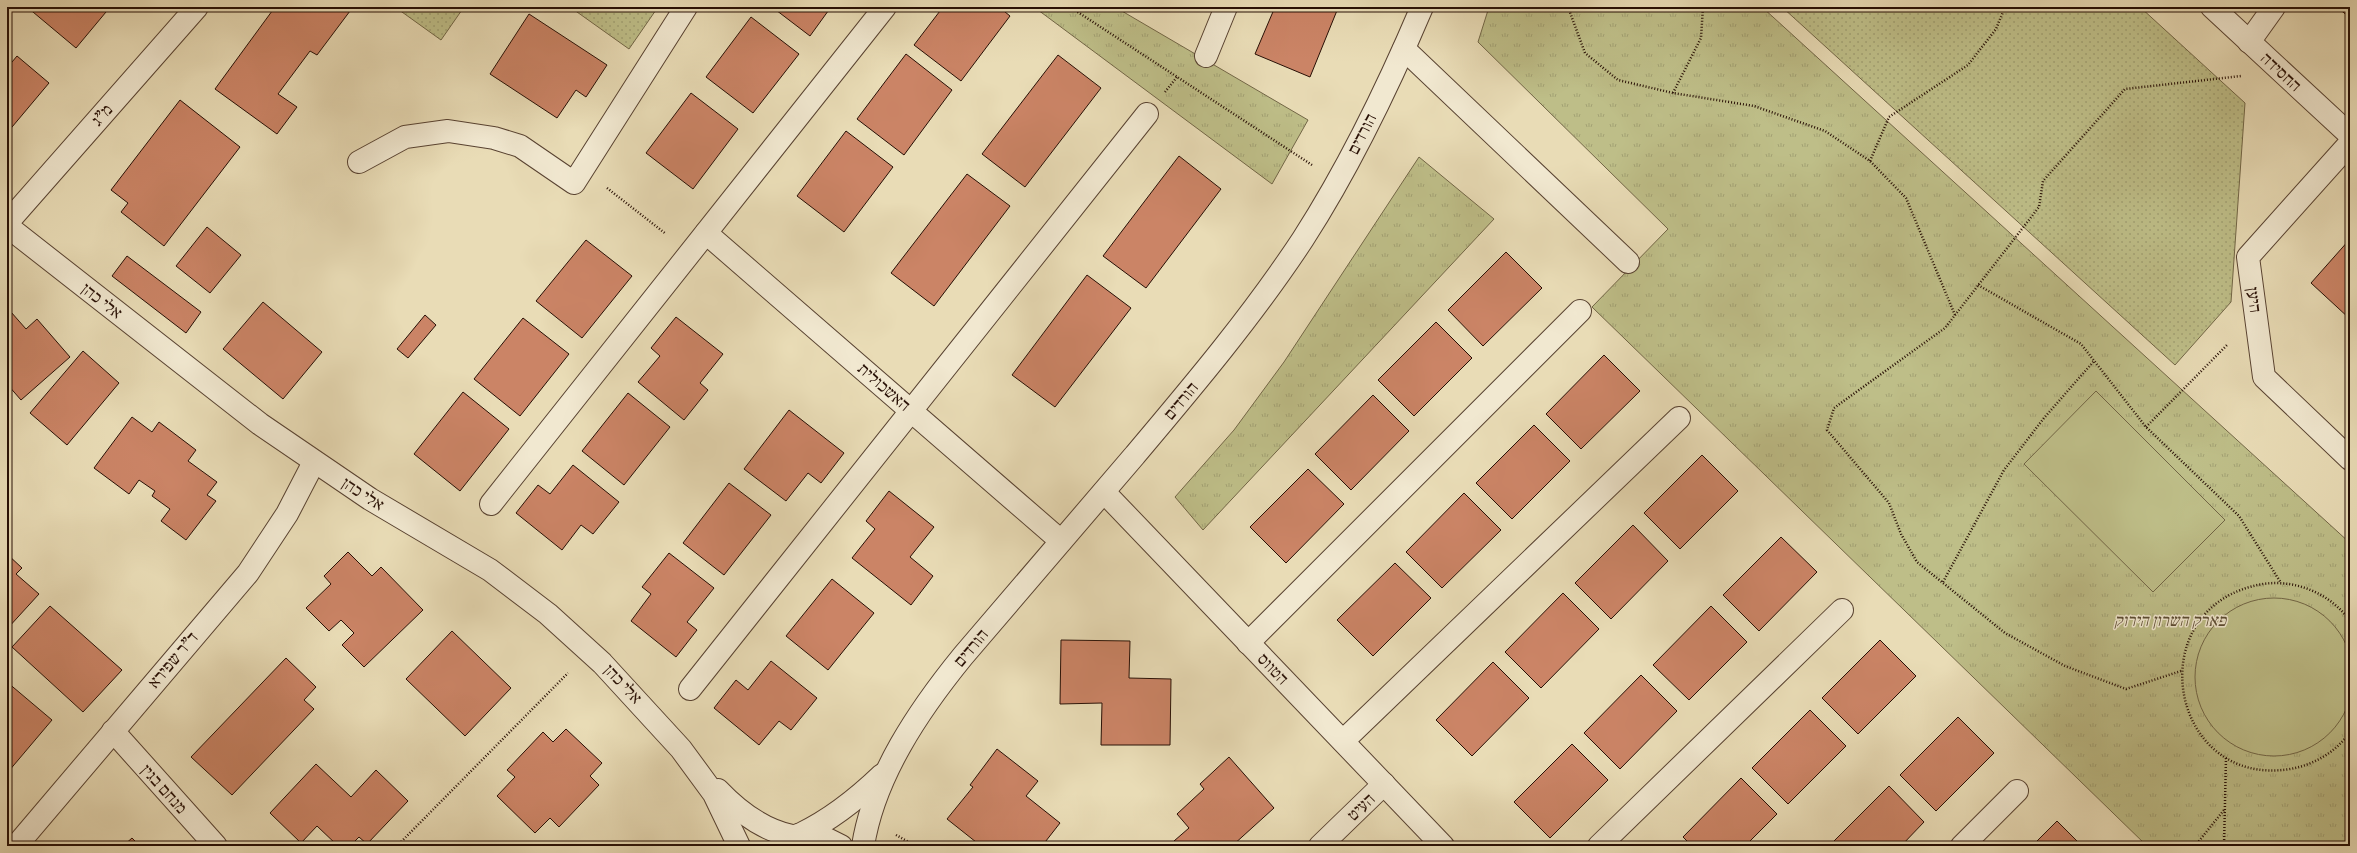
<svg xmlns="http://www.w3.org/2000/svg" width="2357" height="853" viewBox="0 0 2357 853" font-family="'IM FELL Double Pica','Frank Ruhl Libre',serif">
<defs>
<pattern id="grass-dots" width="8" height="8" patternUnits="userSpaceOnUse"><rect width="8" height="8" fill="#bebe88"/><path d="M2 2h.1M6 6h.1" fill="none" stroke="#a3a274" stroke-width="1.8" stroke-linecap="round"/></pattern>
<pattern id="park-tufts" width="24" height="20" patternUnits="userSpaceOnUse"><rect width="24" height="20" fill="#bebe88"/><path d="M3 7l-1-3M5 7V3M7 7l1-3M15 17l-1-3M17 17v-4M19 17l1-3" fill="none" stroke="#a3a274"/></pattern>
</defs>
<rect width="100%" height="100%" fill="#e9dcb6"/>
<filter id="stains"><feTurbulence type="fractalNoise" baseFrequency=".005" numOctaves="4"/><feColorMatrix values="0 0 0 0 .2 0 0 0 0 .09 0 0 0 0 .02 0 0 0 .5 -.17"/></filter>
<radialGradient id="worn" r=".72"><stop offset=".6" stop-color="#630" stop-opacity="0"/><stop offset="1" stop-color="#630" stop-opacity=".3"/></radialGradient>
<g fill="url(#grass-dots)" stroke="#726646">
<path d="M395,7H464L441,40Z"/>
<path d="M570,7H658L629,49Z"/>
<path d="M1782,7H2140L2245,103L2231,302L2175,365Z"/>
</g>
<g fill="url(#park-tufts)" stroke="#726646">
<path d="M1034,7H1115L1308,120L1272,184Z"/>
<path d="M1489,7H1762L2350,543V846H2147L1592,307L1668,229L1478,42Z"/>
<path d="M1419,157L1494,219L1203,530L1175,497L1234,430L1284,362Z"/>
</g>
<g fill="#bebe88" stroke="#726646">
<path d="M2096,391L2225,520L2153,592L2024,464Z"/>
<circle cx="2274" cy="677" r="79"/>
</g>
<g fill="#cb8466" stroke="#270f05">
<path d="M27,7H100L106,12L76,48Z"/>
<path d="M275,7H353L317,55L310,51L278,94L297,107L277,134L215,89Z"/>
<path d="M772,7H831L810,36Z"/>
<path d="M943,7H999L1010,16L961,81L914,45Z"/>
<path d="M1275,7L1338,8L1310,77L1255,54Z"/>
<path d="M2337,7H2350V18Z"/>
<path d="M529,14L607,65L586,97L576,90L557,118L490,74Z"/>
<path d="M751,17L799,54L753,113L706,77Z"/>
<path d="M906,54L952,90L904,155L857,119Z"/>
<path d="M1058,55L1101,88L1025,187L982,154Z"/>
<path d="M17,56L49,83L7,133V68Z"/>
<path d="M691,93L738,129L693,189L646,153Z"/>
<path d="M180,100L240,147L164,246L121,212L128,203L111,190Z"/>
<path d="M846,131L893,167L844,232L797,196Z"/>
<path d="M1179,156L1221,189L1146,288L1103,256Z"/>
<path d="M967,174L1010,206L934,306L891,273Z"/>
<path d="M207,227L241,255L210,293L176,266Z"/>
<path d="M2350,239V319L2311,283Z"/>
<path d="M586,240L632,276L582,338L536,301Z"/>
<path d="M1506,252L1542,288L1483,346L1448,310Z"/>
<path d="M127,256L201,312L186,333L112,276Z"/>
<path d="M1087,275L1131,308L1055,407L1012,375Z"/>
<path d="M263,302L322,352L283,399L223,349Z"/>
<path d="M11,312L26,329L37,319L70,357L21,400L7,384V376L10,373L7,369V316Z"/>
<path d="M425,315L436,325L408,358L397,349Z"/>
<path d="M676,317L723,354L700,383L708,390L684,420L638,382L660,356L651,348Z"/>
<path d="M523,318L569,354L520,416L474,379Z"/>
<path d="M1436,322L1472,358L1414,416L1378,380Z"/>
<path d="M83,351L119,383L67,445L30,413Z"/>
<path d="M1604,355L1640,391L1581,449L1546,414Z"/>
<path d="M463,392L509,429L460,491L414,454Z"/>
<path d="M628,393L670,427L624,485L582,451Z"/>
<path d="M1373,395L1409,431L1351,490L1315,454Z"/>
<path d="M789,410L844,453L821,483L808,473L786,501L744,469Z"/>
<path d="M132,417L152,432L159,422L196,450L188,461L217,482L207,495L216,501L186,540L161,521L170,509L152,496L155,491L139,480L129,494L94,468Z"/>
<path d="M1534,425L1570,461L1512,519L1476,483Z"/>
<path d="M1702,455L1738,491L1680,549L1644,513Z"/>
<path d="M573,465L619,502L593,534L581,525L562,550L516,513L538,485L550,494Z"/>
<path d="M1308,469L1344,504L1286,563L1250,527Z"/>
<path d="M729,483L771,515L724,575L683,543Z"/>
<path d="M889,491L934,527L910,557L933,576L911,605L852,558L875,529L866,521Z"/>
<path d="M1464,493L1501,530L1442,588L1406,552Z"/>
<path d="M1633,525L1668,561L1611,619L1575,583Z"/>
<path d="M1781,537L1817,572L1759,631L1723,595Z"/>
<path d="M348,552L372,576L381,567L423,610L364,667L342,645L354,633L341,620L329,631L306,608L331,584L324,576Z"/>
<path d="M669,553L714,588L687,622L697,630L676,657L631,621L651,594L642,587Z"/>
<path d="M7,554L22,568L16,574L39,594L7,629Z"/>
<path d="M1395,563L1431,598L1373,656L1337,620Z"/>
<path d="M832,579L874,613L828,670L786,636Z"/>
<path d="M1563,593L1599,629L1541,688L1505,652Z"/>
<path d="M50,606L122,670L83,712L12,647Z"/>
<path d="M1711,606L1747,642L1689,700L1653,665Z"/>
<path d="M452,631L511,688L465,736L406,679Z"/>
<path d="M1061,640L1130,641L1129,678L1171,679L1170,745H1101L1102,703L1060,704Z"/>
<path d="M1880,640L1916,676L1858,734L1822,698Z"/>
<path d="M286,658L316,687L304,700L314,709L232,795L191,757Z"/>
<path d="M771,661L817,698L791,730L779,721L759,745L714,708L736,680L748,690Z"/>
<path d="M1493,662L1529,698L1472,756L1436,720Z"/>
<path d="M1641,675L1677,711L1620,769L1584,733Z"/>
<path d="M7,682L52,720L8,772L7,771Z"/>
<path d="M1810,710L1846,746L1788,804L1752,768Z"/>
<path d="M1958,717L1994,753L1936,811L1900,775Z"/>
<path d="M566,729L602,763L590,776L599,785L559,827L550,818L535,833L497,796L515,777L507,770L543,732L553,742Z"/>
<path d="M1572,744L1608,780L1550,838L1514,802Z"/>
<path d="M997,749L1038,781L1026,796L1060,823L1042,846H1031L1025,842L1022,846H981L947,819L973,787L970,785Z"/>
<path d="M1229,757L1274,808L1232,846H1179L1174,841L1189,828L1177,814L1204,789L1200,784Z"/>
<path d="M316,764L351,797L376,770L408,801L367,844L359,837L350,846H338L317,826L301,843L270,813Z"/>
<path d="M1741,778L1777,814L1745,846H1692L1683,837Z"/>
<path d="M1889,786L1924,822L1901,846H1832L1830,845Z"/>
<path d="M2057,821L2082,846H2032Z"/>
<path d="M132,838L140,846H123Z"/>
</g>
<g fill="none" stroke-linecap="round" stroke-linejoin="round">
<g stroke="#584231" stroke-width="24">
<g id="minor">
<path d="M2212,7L2350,135"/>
<path d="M2249,42L2274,7"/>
<path d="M1404,49L1628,262"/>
<path d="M1206,56L1226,7"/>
<path d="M2350,143L2248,257L2264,377L2350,459"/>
<path d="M359,162L405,137L448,131L494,138L520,146L574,183L686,7"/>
<path d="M7,223L197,7"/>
<path d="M7,226L260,424L370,499L490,570L548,614L602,663L681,749L714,794L739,846"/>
<path d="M706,233L1061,541"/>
<path d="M1104,492L1443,846"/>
<path d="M491,504L885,7"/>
<path d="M1248,643L1580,311"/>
<path d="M690,689L1147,114"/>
<path d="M113,731L216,846"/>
<path d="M1343,741L1679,418"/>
<path d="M718,790C738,811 763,830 792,836"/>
<path d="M801,834C832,819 857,799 882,775"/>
<path d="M798,835H819L841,846"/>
<path d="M16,846L248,573L287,514L314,462"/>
<path d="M863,846C874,776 919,710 963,656C1021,589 1078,522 1135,455C1194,385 1253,315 1303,239C1350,166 1388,87 1422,7"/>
<path d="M1320,846L1384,784"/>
<path d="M1599,846L1842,610"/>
<path d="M1962,846L2017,791"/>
</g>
</g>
<g stroke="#270f05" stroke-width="2.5" stroke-dasharray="1 2" stroke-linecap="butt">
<path d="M1070,7L1312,165"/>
<path d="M1568,7L1585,53L1618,80L1673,93L1754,106L1825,131L1870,161L1906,198L1955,315"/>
<path d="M1165,92L1177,77"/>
<path d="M1673,93L1701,38L1703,7"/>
<path d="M1870,161L1889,117L1968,65L1996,29L2003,12L2002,7"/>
<path d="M607,188L666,234"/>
<path d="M1978,285L2081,344L2146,427L2239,516L2281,583"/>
<path d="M2146,427L2228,344"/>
<path d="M1943,582L2004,470L2044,418L2094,361"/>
<path d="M2350,621C2331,594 2296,579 2263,584C2137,605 2168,789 2290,769C2314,765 2336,752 2350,732"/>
<path d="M2181,671L2126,689L2065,666L2005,633L1917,562L1901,534L1889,503L1827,430L1834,408L1945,328L2039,207L2043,181L2125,89L2241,76"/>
<path d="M896,835L916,846"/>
<path d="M397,846L568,673"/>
<path d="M2195,846L2224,810"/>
<path d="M2224,846L2226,758"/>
</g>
<use href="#minor" stroke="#f1e8d0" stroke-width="22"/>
</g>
<g text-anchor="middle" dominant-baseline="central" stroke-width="3" stroke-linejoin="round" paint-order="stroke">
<g font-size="17" fill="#270f05" stroke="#f1e8d0">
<text transform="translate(2281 72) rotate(43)">החסידה</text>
<text transform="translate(102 115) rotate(-49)">מ"ג</text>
<text transform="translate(1362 134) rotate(-63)">הורדים</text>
<text transform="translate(2254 300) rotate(82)">היען</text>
<text transform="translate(102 301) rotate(38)">אלי כהן</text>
<text transform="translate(884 387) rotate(41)">האשכולית</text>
<text transform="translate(1181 401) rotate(-50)">הורדים</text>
<text transform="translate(363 494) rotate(33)">אלי כהן</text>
<text transform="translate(971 648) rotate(-50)">הורדים</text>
<text transform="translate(173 660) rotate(-50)">ד"ר שפירא</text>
<text transform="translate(1273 669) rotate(46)">הטווס</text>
<text transform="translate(623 684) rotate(47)">אלי כהן</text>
<text transform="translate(164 789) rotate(48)">מנחם בגין</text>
<text transform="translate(1361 807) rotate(-44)">העיט</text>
</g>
<g font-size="17" font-style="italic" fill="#5c4c33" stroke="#f1e8d0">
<text x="2170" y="620">פארק השרון הירוק</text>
</g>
</g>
<rect width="2357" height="853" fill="none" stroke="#e9dcb6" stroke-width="24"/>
<rect x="8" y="8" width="2341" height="837" fill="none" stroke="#270f05" stroke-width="2"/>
<rect x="12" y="12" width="2333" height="829" fill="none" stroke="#270f05"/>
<rect width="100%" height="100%" filter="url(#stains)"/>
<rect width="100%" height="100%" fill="url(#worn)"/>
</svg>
